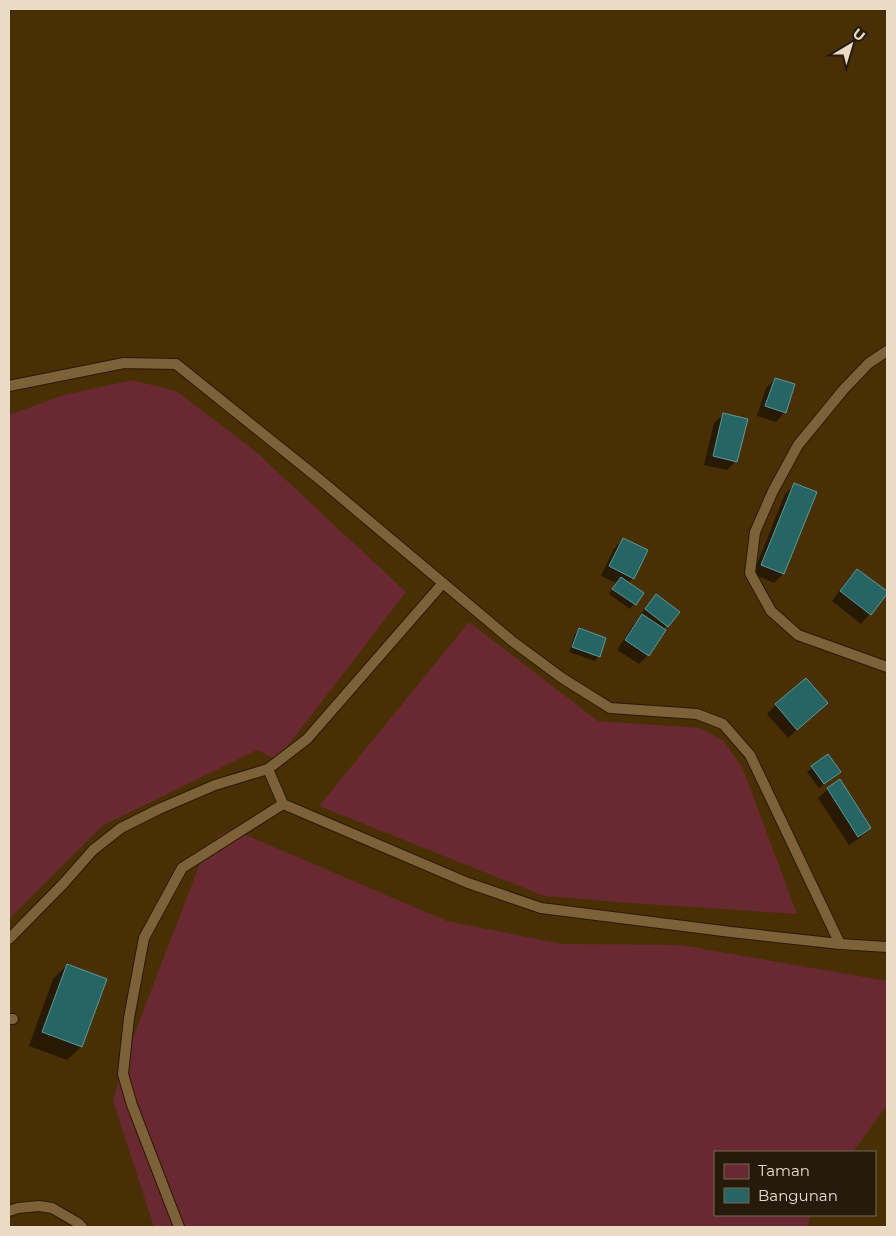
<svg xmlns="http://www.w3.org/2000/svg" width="896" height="1236" viewBox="0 0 896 1236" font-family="Montserrat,sans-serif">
<rect width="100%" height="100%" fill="#493004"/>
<g fill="#682930">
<path d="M132,380L176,391L254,450L406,592L277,760L257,750L102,826L9,919V415L64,395Z"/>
<path d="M469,622L598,721L700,728L724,741L743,769L797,914L630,903L544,896L319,806Z"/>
<path d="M232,829L447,921L562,944L681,945L887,981V1105L853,1152H715V1215H811L807,1227H154L113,1101L124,1061L202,858L218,836Z"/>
</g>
<g fill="#0007">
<path d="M775,379L785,412L776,422L757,416L766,388Z"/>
<path d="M724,414L736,461L727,470L704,465L714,423Z"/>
<path d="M794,485L783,574L774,583L753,574L785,494Z"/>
<path d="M623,539L633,578L628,583L642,593L630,609L609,594L616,583L601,576L614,549Z"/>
<path d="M857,570L887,592L870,614L861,624L832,601L848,579Z"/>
<path d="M652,600L678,612L663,630L648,655L639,664L617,650L633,625L643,615L641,614Z"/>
<path d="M579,630L599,656L595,661L569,652L575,634Z"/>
<path d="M826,703L788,738L767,714L776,705Z"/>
<path d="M828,756L835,776L819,788L807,772Z"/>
<path d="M828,789L870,828L860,838L849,845L818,798Z"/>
<path d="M67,965L81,1047L67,1060L29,1046L53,979Z"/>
</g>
<g fill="#276464" stroke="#5a9b9b">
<path d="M775,378L795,384L786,413L765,406Z"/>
<path d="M723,413L748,419L737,462L713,456Z"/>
<path d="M794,483L817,492L784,574L761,565Z"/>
<path d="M623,538L648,550L634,579L609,566Z"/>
<path d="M857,569L887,591V594L871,615L840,591Z"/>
<path d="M621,577L644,593L636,605L612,589Z"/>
<path d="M656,594L680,612L668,627L645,609Z"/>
<path d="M642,614L666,630L649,656L625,640Z"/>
<path d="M579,628L606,638L600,657L572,647Z"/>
<path d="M806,678L828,703L797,730L775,704Z"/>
<path d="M828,754L841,772L824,784L811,766Z"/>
<path d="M840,779L871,828L858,837L827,788Z"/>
<path d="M67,964L107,979L82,1047L42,1032Z"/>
</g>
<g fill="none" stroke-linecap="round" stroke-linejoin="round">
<g stroke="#2b1900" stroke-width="12">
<g id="service">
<path d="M887,351L869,363L844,389L798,445L773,491L755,532L750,573L771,611L798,635L887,667"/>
<path d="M9,386L124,363L176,364L318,478L512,641L562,678L610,708L697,714L723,724L750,755L840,944"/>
<path d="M268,769L283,804L468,883L541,908L731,932L840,944L887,947"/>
<path d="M9,939L64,883L93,850L121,828L159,809L215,785L268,769L307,739L443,583"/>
<path d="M9,1019H13"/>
<path d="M9,1211L18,1208L39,1206L52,1208L78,1223L82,1227"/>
<path d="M179,1227L132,1105L123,1074L129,1018L144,938L182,868L283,804"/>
</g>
</g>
<use href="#service" stroke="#7d6139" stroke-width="10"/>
</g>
<rect width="896" height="1236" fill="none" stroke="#ebdbc6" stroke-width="20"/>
<rect x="714" y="1151" width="162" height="65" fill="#261b0a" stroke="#756855"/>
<rect x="724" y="1164" width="25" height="15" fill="#682930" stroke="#756855"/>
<text x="758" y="1176" font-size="15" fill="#ebdbc6">Taman</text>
<rect x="724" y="1188" width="25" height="15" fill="#276464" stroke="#756855"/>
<text x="758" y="1201" font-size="15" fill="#ebdbc6">Bangunan</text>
<g transform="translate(851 45) rotate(38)" stroke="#261b0a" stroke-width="4" paint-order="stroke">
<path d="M0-4L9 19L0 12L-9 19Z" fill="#ebdbc6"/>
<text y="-8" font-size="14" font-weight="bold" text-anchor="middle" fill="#ebdbc6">U</text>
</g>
</svg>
